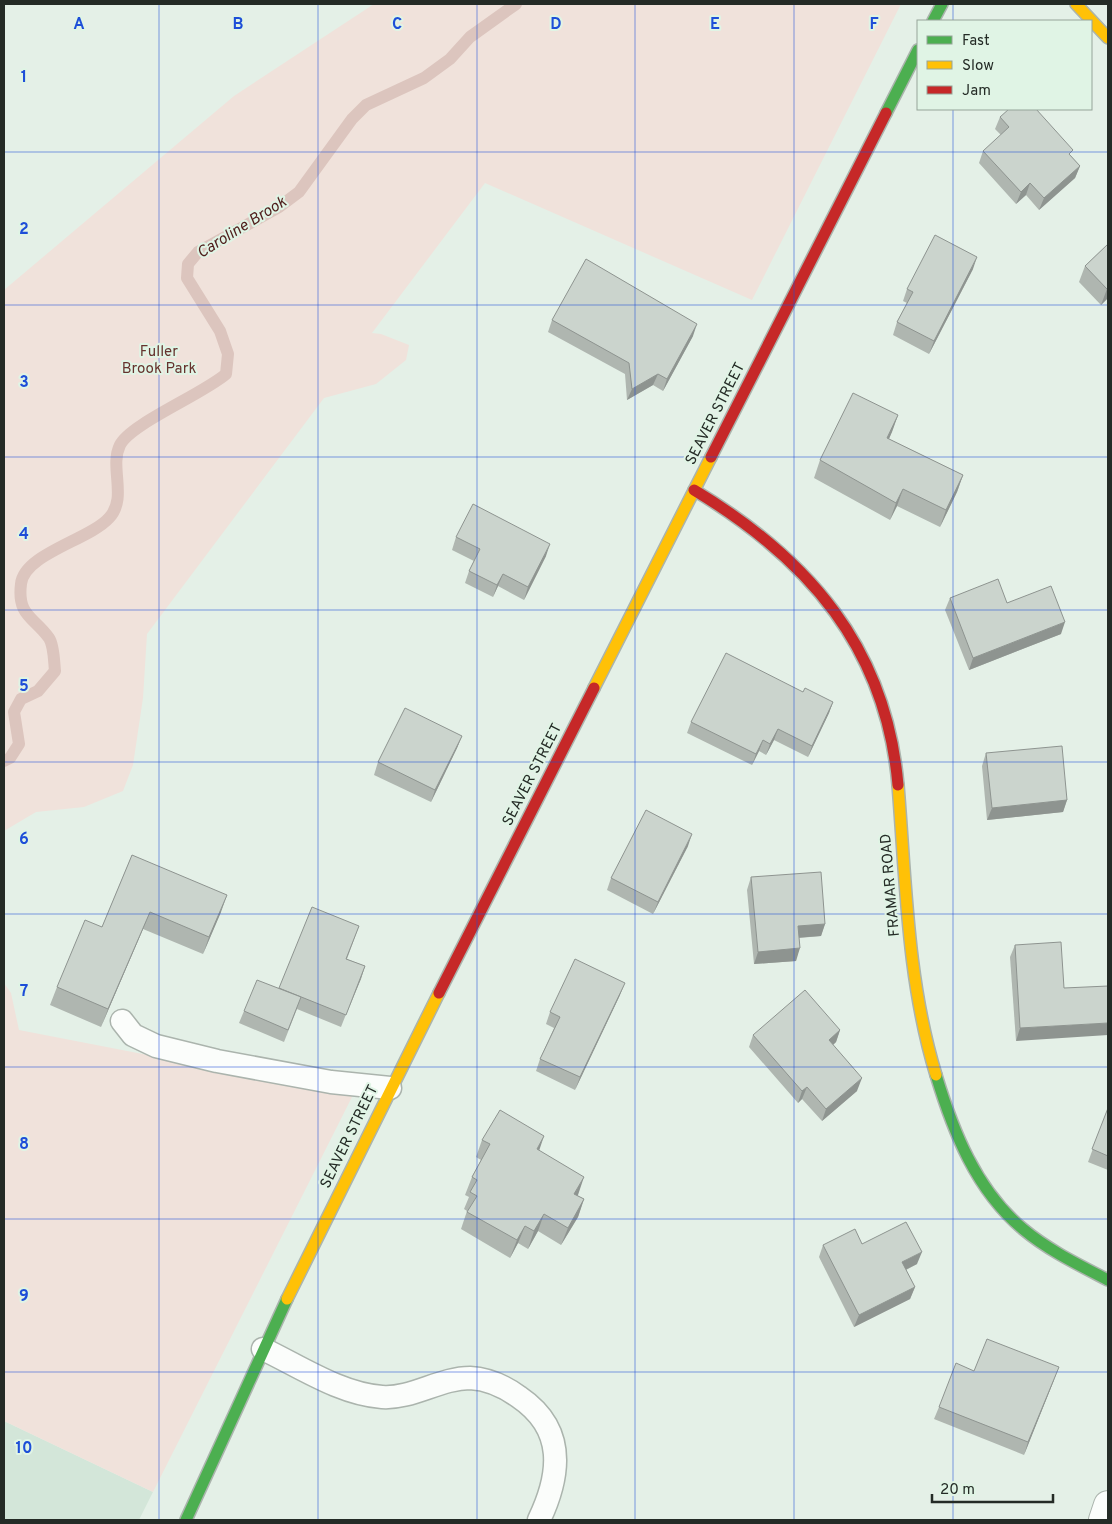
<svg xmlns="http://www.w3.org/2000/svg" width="1112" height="1524" viewBox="0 0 1112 1524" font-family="Overpass,sans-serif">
<rect width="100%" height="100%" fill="#e4f0e7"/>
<path fill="#d3e6d9" d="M4,1421L153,1492L139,1520H4Z"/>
<g fill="#f0e2db">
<path d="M374,4H901L752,300L485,183L372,333L381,334L409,345L406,360L376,384L324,398L147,634L143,698L133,765L123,791L84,807L36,812L4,831V290L234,96Z"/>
<path d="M4,983L11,993L19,1030L353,1095L153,1492L4,1421Z"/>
</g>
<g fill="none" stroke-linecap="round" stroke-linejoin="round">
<path stroke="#dcc5be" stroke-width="12" d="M4,761L10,758L19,744L14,712L21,699L38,691L55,671C54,662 54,645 49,638C34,617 17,616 21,584C24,554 89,540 109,518C128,498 109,467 120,445C130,424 203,394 226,374L228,354L220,331L187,278L188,264L198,252L279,207L299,192L352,119L366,105L424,78L450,59L470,37L516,4"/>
<g stroke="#abb4ad" stroke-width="25">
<g id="lane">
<path d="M122,1021L133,1035L156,1046L217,1061L331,1082L390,1088"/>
<path d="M263,1349C299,1366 340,1394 382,1397C412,1399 440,1378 470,1378C489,1379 504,1386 519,1397C566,1429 561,1474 539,1520"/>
</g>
</g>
<g stroke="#abb4ad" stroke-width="30">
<path id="street" d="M1103,1520L1108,1505"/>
</g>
<g stroke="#abb4ad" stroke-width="14">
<g id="fast">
<path d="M933,21L942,4"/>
<path d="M886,113L918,50"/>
<path d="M936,1075C953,1131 976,1190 1023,1229C1048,1250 1079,1265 1108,1280"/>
<path d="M186,1520L287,1299"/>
</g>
</g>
<g stroke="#abb4ad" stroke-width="14">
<g id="slow">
<path d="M1076,4L1108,38"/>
<path d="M594,688L711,457"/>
<path d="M898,785C906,882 907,980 936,1075"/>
<path d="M287,1299L439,993"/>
</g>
</g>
<g stroke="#abb4ad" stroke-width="14">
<g id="jam">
<path d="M711,457L886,113"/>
<path d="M694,490C809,559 886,648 898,785"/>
<path d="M439,993L594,688"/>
</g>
</g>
<use href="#lane" stroke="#fbfdfb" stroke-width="22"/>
<use href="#street" stroke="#fbfdfb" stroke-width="28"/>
<use href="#fast" stroke="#4caf50" stroke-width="11"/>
<use href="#slow" stroke="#ffc107" stroke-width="11"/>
<use href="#jam" stroke="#c62828" stroke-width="11"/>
</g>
<g fill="#afb6b0">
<path d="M1000,117L1071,156L1080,166L1075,178L1039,210L1026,195L1016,204L979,163L983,151L1001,135L995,129Z"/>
<path d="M1108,244V300L1107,299L1101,305L1079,282L1085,266Z"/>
<path d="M973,269L929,354L893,335L897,322L907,303L903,301L907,289Z"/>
<path d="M552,320L693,336L663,391L653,385L627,400L625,374L548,332Z"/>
<path d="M898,415L889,439L963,475L957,492L940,527L897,506L890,520L814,478L820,460Z"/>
<path d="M456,537L546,556L524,600L498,586L493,597L465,583L469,571L474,561L452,550Z"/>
<path d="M950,598L1007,603L1061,634L969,670L945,610Z"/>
<path d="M803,692L833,702L829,713L808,757L774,740L766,755L759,751L752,765L687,733L691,722Z"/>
<path d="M462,736L457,748L431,802L374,775L378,762Z"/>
<path d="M986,753L1067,800L1063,812L987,820L982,766Z"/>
<path d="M688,846L653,914L607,890L611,878Z"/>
<path d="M132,855L221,912L203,954L143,929L101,1027L50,1005L57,987L102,927Z"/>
<path d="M751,877L825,924L821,936L799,938L796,961L754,964L747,890Z"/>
<path d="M359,926L347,959L365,966L341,1027L297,1009L284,1042L239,1023L244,1011L279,988Z"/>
<path d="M1015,945L1064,988L1016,1041L1010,957Z"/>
<path d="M620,995L575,1090L536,1071L540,1059L554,1028L546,1024L550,1012Z"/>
<path d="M840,1030L836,1042L833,1045L857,1091L822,1121L802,1099L798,1103L749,1047L753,1035Z"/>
<path d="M1108,1108V1170L1088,1162Z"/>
<path d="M482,1140L539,1151L577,1195L584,1199L578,1217L561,1245L538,1231L528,1249L518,1243L510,1258L461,1229L467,1211L464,1209L469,1197L465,1195L472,1177L481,1160L476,1157Z"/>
<path d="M862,1244L917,1264L906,1270L915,1287L910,1299L854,1327L819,1257L823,1245Z"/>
<path d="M974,1371L1054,1380L1024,1455L934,1419L939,1407Z"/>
</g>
<g fill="#8e9490">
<path d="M1080,166L1075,178L1039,210L1044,198Z"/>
<path d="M1030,183L1026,195L1016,204L1021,192Z"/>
<path d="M977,257L973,269L929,354L934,341Z"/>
<path d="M1108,287V296L1107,299L1101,305L1107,289Z"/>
<path d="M697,324L693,336L663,391L667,379Z"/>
<path d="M658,374L653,385L627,400L632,389Z"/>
<path d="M898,415L892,432L881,456L887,438Z"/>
<path d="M963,475L957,492L940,527L946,510Z"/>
<path d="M903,489L897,506L890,520L896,503Z"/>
<path d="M550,544L546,556L524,600L528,587Z"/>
<path d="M503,574L498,586L493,597L497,585Z"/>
<path d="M1065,622L1061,634L969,670L973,658Z"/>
<path d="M833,702L829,713L808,757L812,746Z"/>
<path d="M778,729L774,740L766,755L770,744Z"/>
<path d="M462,736L457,748L431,802L435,790Z"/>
<path d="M763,740L759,751L752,765L756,754Z"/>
<path d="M1067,800L1063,812L987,820L992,808Z"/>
<path d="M692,834L688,846L653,914L658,902Z"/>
<path d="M227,895L221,912L203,954L209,937Z"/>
<path d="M150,912L143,929L101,1027L108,1009Z"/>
<path d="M825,924L821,936L794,938L798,926Z"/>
<path d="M800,948L796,961L754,964L758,952Z"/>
<path d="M365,966L361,979L341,1027L346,1015Z"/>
<path d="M625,983L620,995L575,1090L580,1077Z"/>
<path d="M1108,1023V1035L1016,1041L1020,1028Z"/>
<path d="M840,1030L836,1042L824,1053L829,1040Z"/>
<path d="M862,1078L857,1091L822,1121L826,1109Z"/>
<path d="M807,1087L802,1099L798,1103L802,1091Z"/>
<path d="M544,1136L538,1154L537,1149Z"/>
<path d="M584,1177L578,1195L568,1211L574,1194Z"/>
<path d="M584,1199L578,1217L561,1245L568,1228Z"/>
<path d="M544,1214L538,1231L528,1249L534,1231Z"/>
<path d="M525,1226L518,1243L510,1258L517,1240Z"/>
<path d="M922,1252L917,1264L897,1274L902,1262Z"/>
<path d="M915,1287L910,1299L854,1327L859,1315Z"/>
<path d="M1059,1367L1054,1380L1024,1455L1028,1442Z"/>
</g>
<g fill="#cbd4cd" stroke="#8e9490">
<path d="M1009,109H1036L1073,150L1069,154L1080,166L1044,198L1030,183L1021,192L983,151L1009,127L1000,117Z"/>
<path d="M935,235L977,257L934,341L897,322L913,292L907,289Z"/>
<path d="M1108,244V287L1107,289L1085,266Z"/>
<path d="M586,259L697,324L667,379L658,374L632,389L629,363L552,320Z"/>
<path d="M853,393L898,415L887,438L963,475L946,510L903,489L896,503L820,460Z"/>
<path d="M473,504L550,544L528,587L503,574L497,585L469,571L480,549L456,537Z"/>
<path d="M998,579L1007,603L1051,586L1065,622L973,658L950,598Z"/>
<path d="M726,653L803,692L805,688L833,702L812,746L778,729L770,744L763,740L756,754L691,722Z"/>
<path d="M405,708L462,736L435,790L378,762Z"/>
<path d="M1062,746L1067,800L992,808L986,753Z"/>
<path d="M646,810L692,834L658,902L611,878Z"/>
<path d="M132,855L227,895L209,937L150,912L108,1009L57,987L85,920L102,927Z"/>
<path d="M821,872L825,924L798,926L800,948L758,952L751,877Z"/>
<path d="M312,907L359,926L346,959L365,966L346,1015L279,988Z"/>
<path d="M1061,942L1064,988L1108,986V1023L1020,1028L1015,945Z"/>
<path d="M575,959L625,983L580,1077L540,1059L560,1017L550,1012Z"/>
<path d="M257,980L301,997L288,1030L244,1011Z"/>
<path d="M805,990L840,1030L829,1040L862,1078L826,1109L807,1087L802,1091L753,1035Z"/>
<path d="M1108,1108V1156L1092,1149Z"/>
<path d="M500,1110L544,1136L537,1149L584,1177L574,1194L584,1199L568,1228L544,1214L534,1231L525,1226L517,1240L467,1212L477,1196L470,1192L477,1180L472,1177L490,1144L482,1140Z"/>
<path d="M906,1222L922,1252L902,1262L915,1287L859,1315L823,1245L855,1229L862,1244Z"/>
<path d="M987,1339L1059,1367L1028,1442L939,1407L956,1363L974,1371Z"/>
</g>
<path fill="none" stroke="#1d4ed8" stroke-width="1" stroke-opacity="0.55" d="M159,4V1520M318,4V1520M477,4V1520M635,4V1520M794,4V1520M953,4V21M953,109V1520M4,152H1108M4,305H1108M4,457H1108M4,610H1108M4,762H1108M4,914H1108M4,1067H1108M4,1219H1108M4,1372H1108"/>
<g text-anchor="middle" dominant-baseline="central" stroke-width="4" stroke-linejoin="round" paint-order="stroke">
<g font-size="15" fill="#66332e" stroke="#e0f4e5">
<text x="159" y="352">Fuller<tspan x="159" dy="17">Brook Park</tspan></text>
</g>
<g font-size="15" fill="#242b26" stroke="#e0f4e5">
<text transform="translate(716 414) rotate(-63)">SEAVER STREET</text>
<text transform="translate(533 775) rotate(-63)">SEAVER STREET</text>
<text transform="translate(891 885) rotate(-95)">FRAMAR ROAD</text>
<text transform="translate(350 1137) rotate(-64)">SEAVER STREET</text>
</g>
<g font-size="16" font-style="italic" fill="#4f1e1b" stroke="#e0f4e5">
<text transform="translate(242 228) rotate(-32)">Caroline Brook</text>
</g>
</g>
<g font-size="16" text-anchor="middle" font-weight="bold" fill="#1d4ed8" stroke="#e0f4e5" stroke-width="4" stroke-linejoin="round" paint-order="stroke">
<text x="79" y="29">A</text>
<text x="238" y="29">B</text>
<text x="397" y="29">C</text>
<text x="556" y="29">D</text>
<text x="715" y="29">E</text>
<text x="874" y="29">F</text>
<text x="24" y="82">1</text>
<text x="24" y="234">2</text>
<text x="24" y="387">3</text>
<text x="24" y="539">4</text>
<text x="24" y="691">5</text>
<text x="24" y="844">6</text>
<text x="24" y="996">7</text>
<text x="24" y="1149">8</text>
<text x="24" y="1301">9</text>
<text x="24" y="1453">10</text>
</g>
<rect width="1112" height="1524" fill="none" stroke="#242b26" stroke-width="10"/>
<rect x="917" y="20" width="175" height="90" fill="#e0f4e5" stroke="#95a499"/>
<rect x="927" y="36" width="25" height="8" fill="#4caf50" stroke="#95a499"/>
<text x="962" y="45" font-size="15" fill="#242b26">Fast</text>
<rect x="927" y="61" width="25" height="8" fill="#ffc107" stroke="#95a499"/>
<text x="962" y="70" font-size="15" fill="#242b26">Slow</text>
<rect x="927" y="86" width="25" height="8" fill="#c62828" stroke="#95a499"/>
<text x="962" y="95" font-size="15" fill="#242b26">Jam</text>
<path d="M932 1494v8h121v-8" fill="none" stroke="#242b26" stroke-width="2.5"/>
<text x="940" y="1494" font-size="15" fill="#242b26" stroke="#e0f4e5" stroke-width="4" paint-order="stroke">20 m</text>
</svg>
